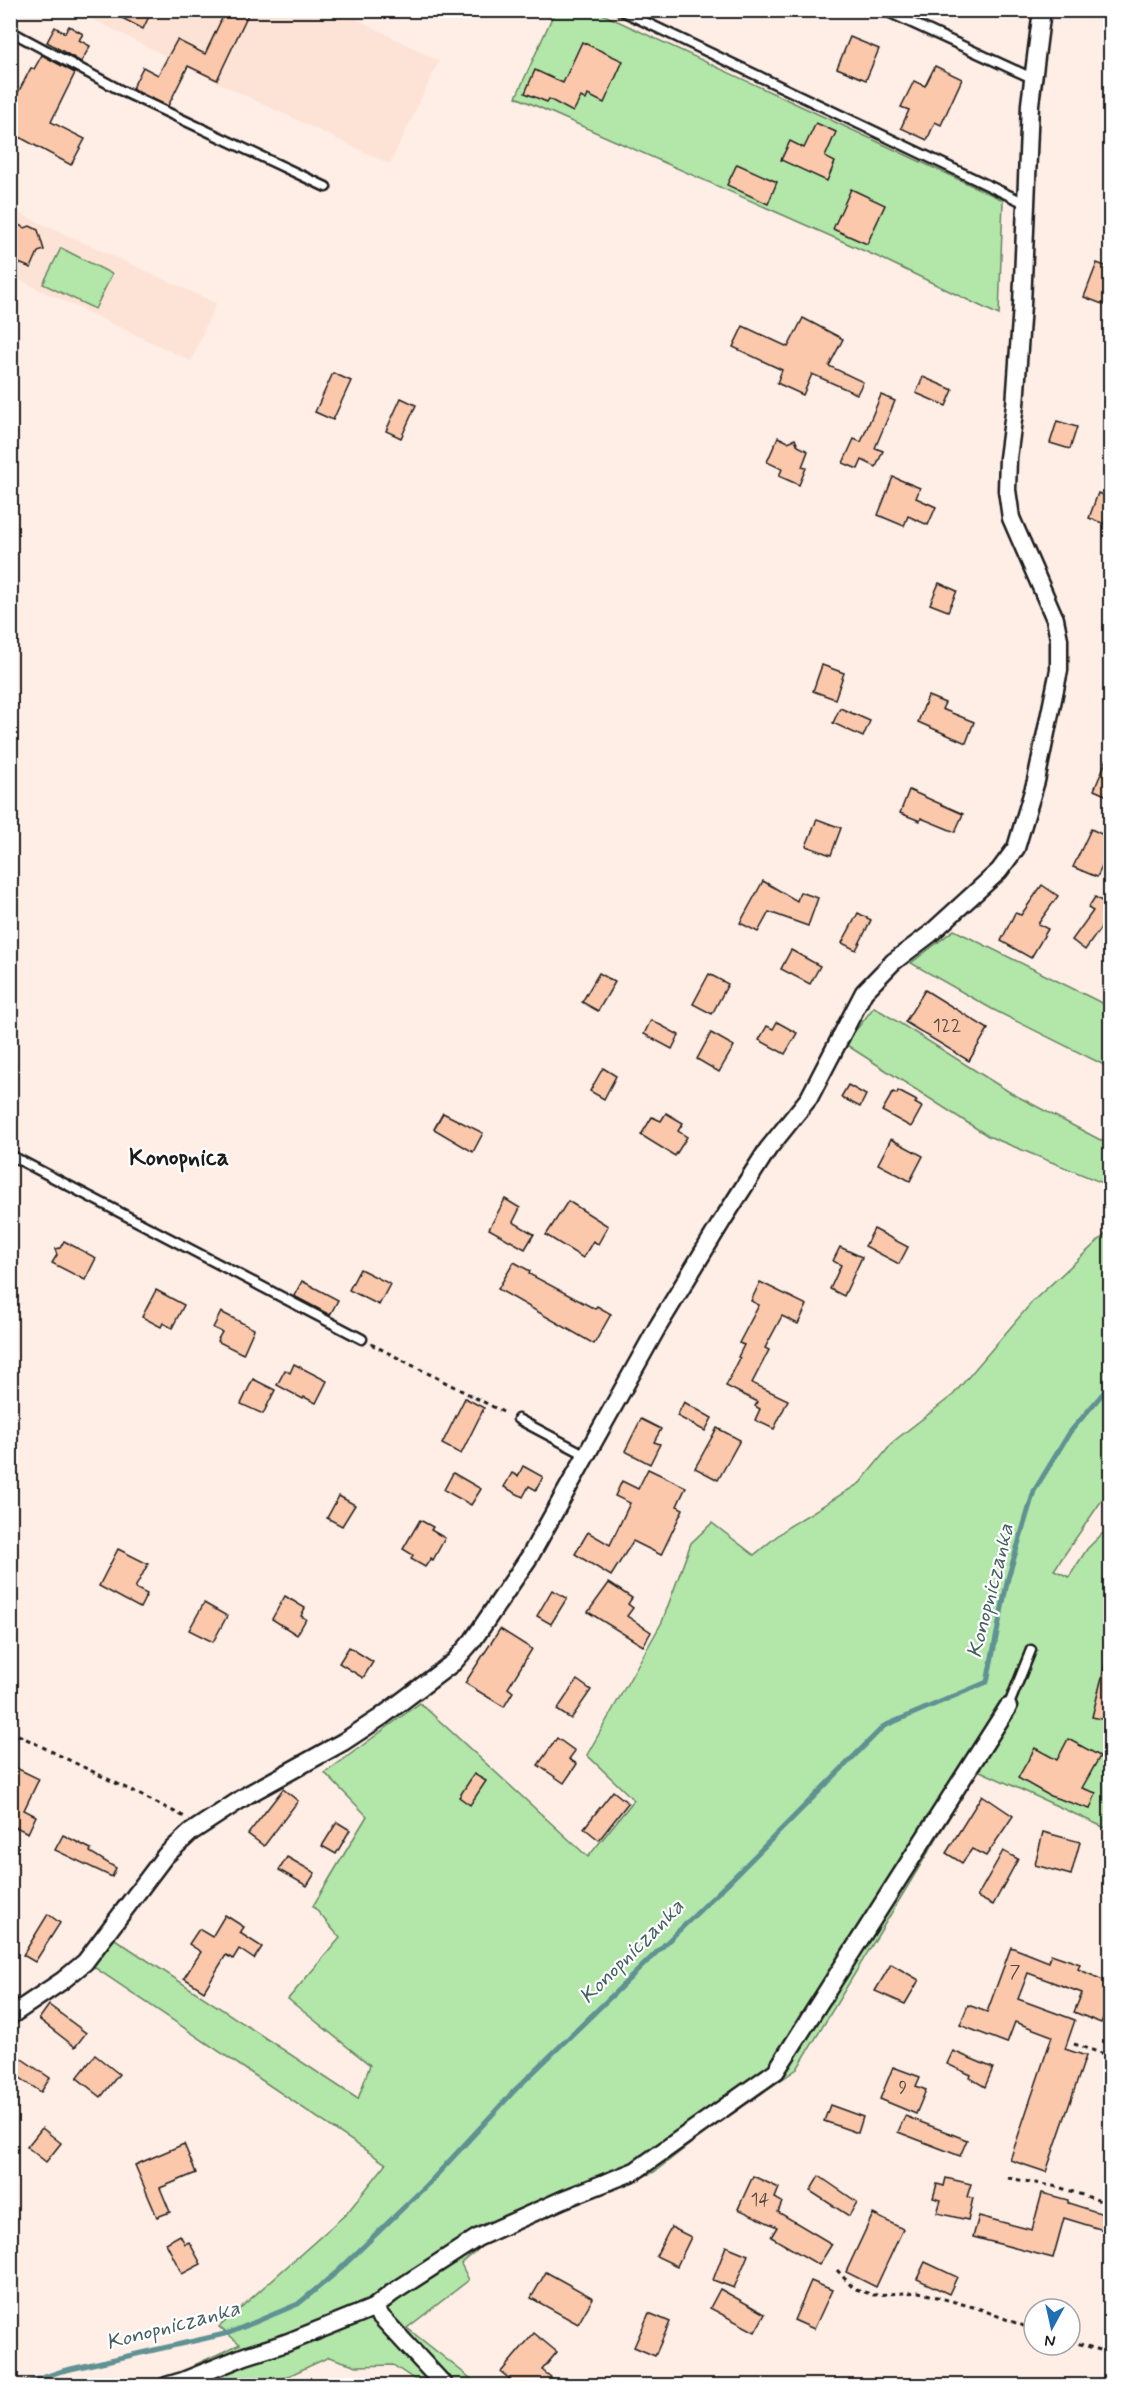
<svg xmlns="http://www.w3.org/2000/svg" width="1121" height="2396" viewBox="0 0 1121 2396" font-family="Mynerve,sans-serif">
<rect width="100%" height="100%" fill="#feeee6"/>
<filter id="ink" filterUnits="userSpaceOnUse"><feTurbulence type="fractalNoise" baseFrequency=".0167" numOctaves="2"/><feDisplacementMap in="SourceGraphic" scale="12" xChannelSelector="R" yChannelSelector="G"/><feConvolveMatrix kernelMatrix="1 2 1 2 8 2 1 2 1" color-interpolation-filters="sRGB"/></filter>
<g filter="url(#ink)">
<g fill="#fde3d5">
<path d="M76,11H341L439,61L390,164L227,87Z"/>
<path d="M10,209L216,303L191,361L11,276Z"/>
</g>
<g fill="#b2e7a9" stroke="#678262" stroke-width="1.5">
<path d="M555,11H596L1003,200L999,315L887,261L516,97Z"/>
<path d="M61,248L112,274L95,309L43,284Z"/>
<path d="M954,930L1110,1007V1068L992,1009L911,963Z"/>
<path d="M874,1007L1011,1093L1110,1145V1186L988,1136L845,1044Z"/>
<path d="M1110,1230V1494L1102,1500L1054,1570L1069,1577L1087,1549L1110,1526V1830L978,1770L797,2069L707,2131L654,2172L488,2241L461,2264L469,2280L407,2328L479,2385H423L393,2365L357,2366L329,2357L269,2385H178L194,2365L240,2344L219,2327L347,2213L386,2164L91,1965L115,1939L358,2099L370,2065L288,1999L340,1938L313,1906L367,1816L325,1773L420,1703L588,1857L634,1800L587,1755L662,1622L691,1543L712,1523L754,1555L788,1527L860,1483L894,1441L953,1395L1033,1301Z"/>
</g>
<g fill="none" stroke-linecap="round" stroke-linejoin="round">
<path stroke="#609193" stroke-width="5" d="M17,2386L62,2371L229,2333L298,2304L337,2272L430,2182L515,2090L734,1877L884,1726L987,1682L1008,1578L1034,1491L1070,1432L1110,1385"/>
</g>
<g fill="#fbc8ac" stroke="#1c1c1c" stroke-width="1.5">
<path d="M107,10H152L143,29Z"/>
<path d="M226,10H250L217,80L188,66L168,106L132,89L143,67L158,75L177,40L205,54Z"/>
<path d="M69,26L83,34L79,40L90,46L81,62L47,42L55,27L65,33Z"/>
<path d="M850,37L879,49L866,80L837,68Z"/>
<path d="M582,42L623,61L604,103L588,95L586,100L581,97L573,112L549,99L547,102L525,93L535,70L563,83Z"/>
<path d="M42,55L75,73L51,122L85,139L71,165L10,132V108L31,68L34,69Z"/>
<path d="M935,66L962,79L941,125L935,122L927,140L901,128L909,110L901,107L914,81L925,86Z"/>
<path d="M816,123L836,132L825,157L835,162L827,181L781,160L790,141L804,148Z"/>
<path d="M737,164L777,182L768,204L727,185Z"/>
<path d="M851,189L885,205L867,244L833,229Z"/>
<path d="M10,221L25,228L30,226L38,230L44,250L38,252L31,268L19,263L10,265Z"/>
<path d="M1097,263L1110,268V307L1084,297Z"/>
<path d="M803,318L843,339L829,366L863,382L857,394L812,374L803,395L777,383L782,370L733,347L743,326L788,347Z"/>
<path d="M333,373L351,381L333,420L315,412Z"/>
<path d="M923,377L953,390L946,406L916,393Z"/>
<path d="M881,395L895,401L875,448L883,451L876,467L862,460L858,469L843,463L854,439L861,442Z"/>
<path d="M401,398L416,405L401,438L386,431Z"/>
<path d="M1057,421L1077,427L1070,449L1050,443Z"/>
<path d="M778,437L788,442L795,439L798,446L808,451L802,467L806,468L799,485L779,476L782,469L767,462Z"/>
<path d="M893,477L920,488L916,498L936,507L928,525L908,516L904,526L878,515Z"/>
<path d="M1098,493L1110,497V526L1089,518Z"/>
<path d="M939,583L957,591L948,611L930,604Z"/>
<path d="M822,665L844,673L835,699L813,691Z"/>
<path d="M928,696L945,703L942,709L974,722L966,743L918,722Z"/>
<path d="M840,708L870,721L863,737L833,723Z"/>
<path d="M1110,752V797L1094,790Z"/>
<path d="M909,790L963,814L955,832L921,818L920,821L900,813Z"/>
<path d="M817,819L841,828L831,855L806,846Z"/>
<path d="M1091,829L1110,838L1105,848L1110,850L1097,877L1073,867Z"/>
<path d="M763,881L797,901L800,892L818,898L808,926L769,912L758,932L740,923Z"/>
<path d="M1042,885L1058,896L1038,924L1048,929L1031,958L1001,941L1015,913L1021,915Z"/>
<path d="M1095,897L1110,906V915L1085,950L1072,940L1093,911L1088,908Z"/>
<path d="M858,913L871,920L856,950L842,943Z"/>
<path d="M791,950L820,966L810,984L781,969Z"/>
<path d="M599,973L615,982L598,1011L582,1002Z"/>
<path d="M709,974L728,984L712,1014L693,1004Z"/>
<path d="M925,990L988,1029L969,1061L905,1022Z"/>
<path d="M651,1020L679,1035L672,1049L644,1034Z"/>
<path d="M777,1022L797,1033L785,1054L759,1040L767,1026L773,1029Z"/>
<path d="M711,1033L734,1046L719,1072L697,1059Z"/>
<path d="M603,1068L616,1076L604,1099L590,1091Z"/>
<path d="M848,1085L866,1095L860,1107L841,1097Z"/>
<path d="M898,1091L917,1101L915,1103L922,1107L911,1127L882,1111L893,1092L897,1094Z"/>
<path d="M443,1113L483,1133L473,1152L434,1129Z"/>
<path d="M666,1113L683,1123L678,1131L687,1137L675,1156L641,1135L652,1117L661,1121Z"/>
<path d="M891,1139L923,1156L910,1181L878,1164Z"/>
<path d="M505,1199L520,1208L513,1222L534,1234L525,1249L489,1229Z"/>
<path d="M568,1201L608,1226L598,1244L593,1241L583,1258L546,1235Z"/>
<path d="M874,1229L908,1247L899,1264L865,1246Z"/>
<path d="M64,1241L96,1258L85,1280L52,1263L57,1255L55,1249L60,1248Z"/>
<path d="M840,1247L862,1257L844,1296L830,1289L841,1265L833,1261Z"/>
<path d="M514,1262L530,1271L529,1274L595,1309L597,1306L611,1314L594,1344L498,1289Z"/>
<path d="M360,1269L390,1284L379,1305L349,1290Z"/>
<path d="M302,1281L338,1300L330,1315L294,1296Z"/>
<path d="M760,1282L807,1305L798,1324L782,1316L765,1348L769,1350L752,1383L788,1400L774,1429L755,1420L760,1409L755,1406L758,1402L726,1386L740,1358L738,1357L744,1345L739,1343L759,1305L751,1301Z"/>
<path d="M156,1290L184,1305L172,1328L163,1323L161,1327L142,1317Z"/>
<path d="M221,1312L254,1329L243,1354L217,1341L222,1332L213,1328Z"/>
<path d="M294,1364L327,1381L316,1403L304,1397L303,1399L277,1385L285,1370L290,1373Z"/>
<path d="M253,1379L275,1390L263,1414L241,1404Z"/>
<path d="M465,1398L484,1408L461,1454L442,1444Z"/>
<path d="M684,1402L712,1418L705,1431L677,1416Z"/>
<path d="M641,1419L661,1429L654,1442L660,1444L650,1464L625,1451Z"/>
<path d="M717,1428L740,1440L718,1480L695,1468Z"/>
<path d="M523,1466L543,1477L536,1490L529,1486L523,1497L504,1487L512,1473L518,1476Z"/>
<path d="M648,1469L686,1487L677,1506L683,1509L661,1555L633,1541L611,1576L575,1554L588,1532L610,1545L630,1503L615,1496L622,1481L638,1489Z"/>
<path d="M453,1473L481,1489L471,1505L444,1490Z"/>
<path d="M339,1496L355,1505L342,1526L327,1518Z"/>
<path d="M420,1520L433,1527L431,1530L445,1538L433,1560L431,1558L425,1567L411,1559L413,1555L403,1549Z"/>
<path d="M118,1549L148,1564L135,1588L147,1594L140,1608L99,1586Z"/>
<path d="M609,1583L632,1598L628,1604L633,1608L627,1616L651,1632L643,1646L588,1612Z"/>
<path d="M552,1590L567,1598L551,1624L537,1616Z"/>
<path d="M285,1596L305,1608L301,1616L306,1619L297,1635L272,1619Z"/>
<path d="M204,1603L227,1616L213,1642L189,1630Z"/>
<path d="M500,1629L532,1649L508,1688L513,1692L504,1707L465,1683Z"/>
<path d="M349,1647L373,1662L363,1678L339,1663Z"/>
<path d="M1105,1665L1110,1666V1721L1092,1717Z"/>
<path d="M577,1680L591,1690L571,1719L557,1710Z"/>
<path d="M557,1738L575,1751L569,1759L577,1764L564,1783L538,1765Z"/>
<path d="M1068,1739L1100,1756L1082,1788L1096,1793L1090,1809L1050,1796L1018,1778L1035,1748L1057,1760Z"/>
<path d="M10,1765L39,1779L24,1810L36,1816L28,1833L16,1827L10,1837Z"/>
<path d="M474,1774L486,1781L470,1805L459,1797Z"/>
<path d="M283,1789L298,1801L264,1846L248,1834Z"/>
<path d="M613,1791L628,1803L599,1840L584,1828Z"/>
<path d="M982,1795L1013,1816L986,1856L972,1849L962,1863L946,1853Z"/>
<path d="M337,1822L350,1830L336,1854L322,1846Z"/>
<path d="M1043,1832L1080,1842L1071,1875L1035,1865Z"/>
<path d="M63,1835L91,1849L90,1852L116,1868L112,1877L55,1850Z"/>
<path d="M1003,1851L1018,1859L993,1905L977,1897Z"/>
<path d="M287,1857L315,1873L307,1886L279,1870Z"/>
<path d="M48,1914L60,1923L35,1962L23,1955Z"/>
<path d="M225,1915L244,1927L240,1933L262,1947L254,1959L239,1949L233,1959L226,1955L204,1991L184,1978L201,1952L189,1944L199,1929L212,1937Z"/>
<path d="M1011,1947L1049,1962L1051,1954L1080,1964L1078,1969L1110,1983V2002L1101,2023L1074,2012L1082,1993L1028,1973L1018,1999L1075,2020L1065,2049L1086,2056L1046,2172L1010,2160L1052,2036L1015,2022L1007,2043L960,2025L968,2005L987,2012Z"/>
<path d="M891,1964L919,1980L905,2004L875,1991Z"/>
<path d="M49,2005L86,2033L75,2047L39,2019Z"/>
<path d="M10,2051L50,2078L41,2092L10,2071Z"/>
<path d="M953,2051L993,2068L985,2087L970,2078L971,2075L947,2064Z"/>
<path d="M95,2055L119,2074L101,2097L77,2078Z"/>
<path d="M893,2067L920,2077L916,2086L926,2090L916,2114L880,2099Z"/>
<path d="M830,2105L863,2117L858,2133L824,2121Z"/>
<path d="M905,2116L967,2140L960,2156L898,2132Z"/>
<path d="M42,2128L61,2143L46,2162L27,2147Z"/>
<path d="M184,2144L196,2173L160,2188L170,2212L157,2217L135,2165Z"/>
<path d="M753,2176L779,2188L775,2198L782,2202L778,2212L832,2244L819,2265L771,2237L777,2227L738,2209Z"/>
<path d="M819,2176L857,2202L849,2216L810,2191Z"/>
<path d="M946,2178L971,2184L967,2197L973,2198L968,2220L937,2213L941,2200L933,2198L937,2184L944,2186Z"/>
<path d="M1042,2193L1068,2200V2203L1110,2216V2232L1064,2218L1053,2258L973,2237L979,2216L1032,2230Z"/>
<path d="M873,2214L903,2229L876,2287L846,2272Z"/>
<path d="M671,2227L691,2237L677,2266L656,2256Z"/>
<path d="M180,2235L185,2244L189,2242L201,2264L182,2274L166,2243Z"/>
<path d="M726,2246L748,2255L734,2288L713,2280Z"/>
<path d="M925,2262L957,2277L949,2294L917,2279Z"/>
<path d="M546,2272L593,2298L578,2324L531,2298Z"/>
<path d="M811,2281L832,2290L814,2329L794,2320Z"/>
<path d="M720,2289L765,2314L755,2332L710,2308Z"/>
<path d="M649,2313L670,2322L655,2356L634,2347Z"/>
<path d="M534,2333L557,2352L542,2370L561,2385H517L501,2372Z"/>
</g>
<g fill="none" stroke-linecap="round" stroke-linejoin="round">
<g stroke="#1c1c1c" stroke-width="13">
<g id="lane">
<path d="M620,10L1027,204"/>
<path d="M884,10L1032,78"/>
<path d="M10,31L124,92L326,187"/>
<path d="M10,1155L362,1339"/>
<path d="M518,1419L586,1455"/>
<path d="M1008,1707L1031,1650"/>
</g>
</g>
<g stroke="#1c1c1c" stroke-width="21">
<g id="street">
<path d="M10,2016L62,1981L85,1962L165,1856L191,1832L249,1794L343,1742L381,1717L454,1662L473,1640L530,1556L657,1328L722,1221L768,1149L809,1098L864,992L893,962L930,934L999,871L1016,848L1036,781L1059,670V639L1055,619L1011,518L1007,490L1008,458L1015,405L1022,305L1030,104L1042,10"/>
<path d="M373,2308L445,2386"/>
<path d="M166,2386L183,2381L245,2356L286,2343L373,2308L392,2293L477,2238L564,2199L635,2171L776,2071L1008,1707"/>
</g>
</g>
<g stroke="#1c1c1c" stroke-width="3" stroke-dasharray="4.5 4.5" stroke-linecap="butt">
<path d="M371,1344L507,1414"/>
<path d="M10,1731L185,1817"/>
<path d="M1074,2044L1110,2056"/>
<path d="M1008,2178L1058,2187L1110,2204"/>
<path d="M837,2270L853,2288L873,2295L919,2292L980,2309L1034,2330"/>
<path d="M1070,2341L1110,2353"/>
</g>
<use href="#lane" stroke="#fff" stroke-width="8"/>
<use href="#street" stroke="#fff" stroke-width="16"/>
</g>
</g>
<g text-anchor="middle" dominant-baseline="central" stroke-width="4.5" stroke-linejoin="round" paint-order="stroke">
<g font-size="18" fill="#544740">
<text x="947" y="1026">122</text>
<text x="1015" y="1972">7</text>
<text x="903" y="2088">9</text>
<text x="760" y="2200">14</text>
</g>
<g font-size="22" font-style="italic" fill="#446062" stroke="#fff">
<text transform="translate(991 1591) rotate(-76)">Konopniczanka</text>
<text transform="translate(632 1952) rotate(-45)">Konopniczanka</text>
<text transform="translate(173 2326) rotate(-15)">Konopniczanka</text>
</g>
<g font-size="24" font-weight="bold" fill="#1c1c1c" stroke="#fff">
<text x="179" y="1158">Konopnica</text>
</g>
</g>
<rect width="1121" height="2396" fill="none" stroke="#fff" stroke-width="36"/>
<rect x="18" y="18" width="1085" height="2360" fill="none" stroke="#1c1c1c" stroke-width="2" filter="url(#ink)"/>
<g transform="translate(1052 2327) rotate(188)"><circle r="28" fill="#ffffff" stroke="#a4a4a4" stroke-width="1.5"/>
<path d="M0-4.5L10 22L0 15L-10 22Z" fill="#1f6fb2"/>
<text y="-9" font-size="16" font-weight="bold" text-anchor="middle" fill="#1c1c1c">N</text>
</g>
</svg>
